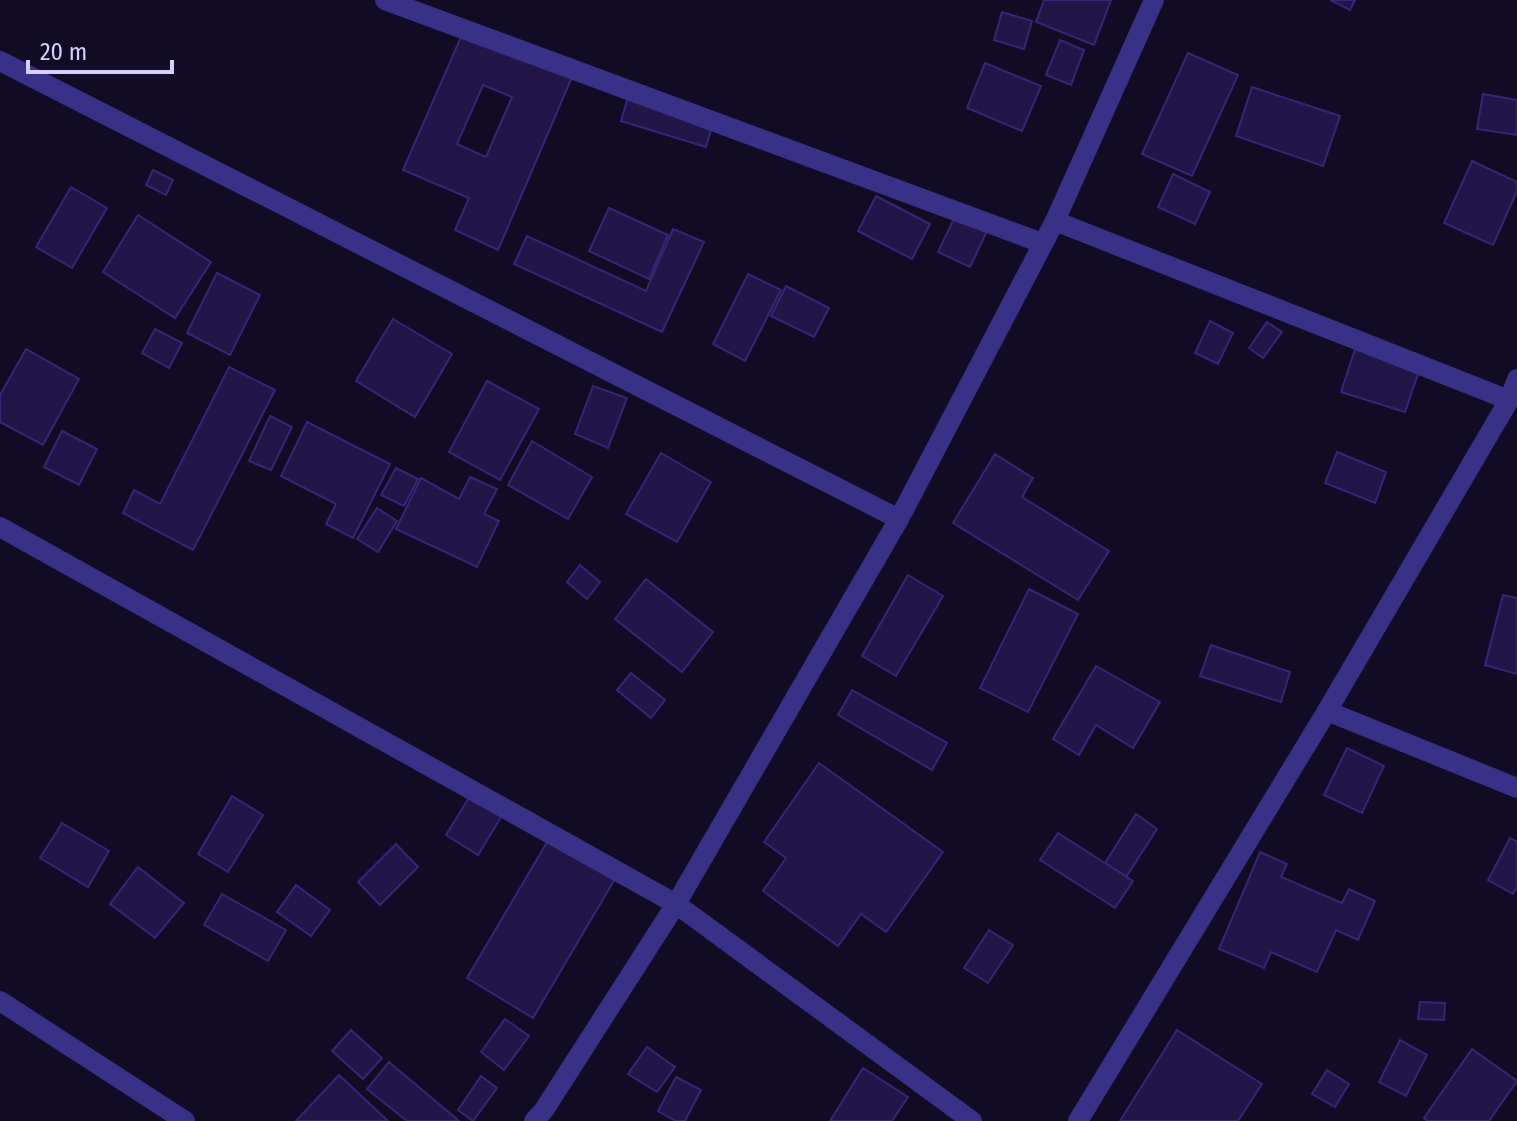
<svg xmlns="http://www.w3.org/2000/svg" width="1517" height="1121" viewBox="0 0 1517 1121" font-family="'Fira Sans Condensed',sans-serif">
<rect width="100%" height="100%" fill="#110b24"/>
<g fill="#221547" stroke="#392576" stroke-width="2" fill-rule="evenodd">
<path d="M1044,0H1111L1094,45L1036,22Z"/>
<path d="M1330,0H1355L1350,10Z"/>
<path d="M1002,12L1032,21L1024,49L994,40Z"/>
<path d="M467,23L575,70L498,250L455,230L469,198L403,170ZM483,85L512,97L486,157L457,144Z"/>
<path d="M1060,40L1084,50L1071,85L1046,75Z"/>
<path d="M1188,53L1238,75L1192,176L1142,154Z"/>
<path d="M985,63L1041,86L1022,131L967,108Z"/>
<path d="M1252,87L1340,116L1323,166L1236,136Z"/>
<path d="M630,90L715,116L706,147L621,121Z"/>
<path d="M1483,94L1517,100V135L1477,129Z"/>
<path d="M1472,161L1517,182V191L1493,245L1444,223Z"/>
<path d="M153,170L173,180L166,195L146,185Z"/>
<path d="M1173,174L1210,192L1195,224L1158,207Z"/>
<path d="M71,187L107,208L72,268L36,247Z"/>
<path d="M876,196L930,224L912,259L858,231Z"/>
<path d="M609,208L668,235L649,279L589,251Z"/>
<path d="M959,208L991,223L970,267L938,252Z"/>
<path d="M138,215L211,262L175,318L103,272Z"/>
<path d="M673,229L704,242L662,332L514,264L527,236L646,291Z"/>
<path d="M217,273L260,295L230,355L187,333Z"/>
<path d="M748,274L781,290L745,361L713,344Z"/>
<path d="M786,286L829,308L814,337L771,316Z"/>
<path d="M393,319L452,354L415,417L356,381Z"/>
<path d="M1210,321L1233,333L1218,364L1195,353Z"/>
<path d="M1267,322L1282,332L1263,358L1249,348Z"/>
<path d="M155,329L182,343L169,368L142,353Z"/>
<path d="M26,349L79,379L43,445L0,422V395Z"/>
<path d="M1355,349L1419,371L1405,412L1341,392Z"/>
<path d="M229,367L275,390L193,550L123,513L134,490L160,504Z"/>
<path d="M487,381L539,409L500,480L449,452Z"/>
<path d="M593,386L627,398L608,448L575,434Z"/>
<path d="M270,416L292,427L271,470L249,461Z"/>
<path d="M307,422L390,464L353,538L326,524L336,504L281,476Z"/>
<path d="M62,431L97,449L79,485L44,467Z"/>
<path d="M532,441L592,477L568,519L508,485Z"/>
<path d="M1337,452L1386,472L1375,503L1325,483Z"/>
<path d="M661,453L711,482L677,542L626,514Z"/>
<path d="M995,454L1033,478L1022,497L1109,551L1078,600L953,523Z"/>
<path d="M396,468L418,479L404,506L381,495Z"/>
<path d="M470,477L497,489L484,514L499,521L477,567L396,529L421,478L459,499Z"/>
<path d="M377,508L397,521L378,552L357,539Z"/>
<path d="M580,565L600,582L587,599L567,582Z"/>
<path d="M908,575L943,596L896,676L862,656Z"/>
<path d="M646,579L713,632L682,672L615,619Z"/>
<path d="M1029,589L1078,614L1028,712L980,688Z"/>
<path d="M1503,595L1517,598V674L1485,665Z"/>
<path d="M1211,645L1290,672L1281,702L1200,676Z"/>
<path d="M1096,666L1160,702L1133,748L1096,725L1079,755L1053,739Z"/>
<path d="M631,673L665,700L651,718L617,690Z"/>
<path d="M852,690L947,743L932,770L838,715Z"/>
<path d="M1347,748L1384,766L1362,813L1324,795Z"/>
<path d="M819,763L943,852L886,932L861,914L838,946L763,891L786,858L764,842Z"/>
<path d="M475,788L507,807L478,855L446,835Z"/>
<path d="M232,796L263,815L228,872L198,854Z"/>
<path d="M1136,814L1157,829L1126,877L1105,863Z"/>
<path d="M62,823L109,851L88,887L40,858Z"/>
<path d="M553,832L619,872L533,1018L467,978Z"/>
<path d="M1058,833L1133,881L1115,908L1040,860Z"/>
<path d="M1510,838L1517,842V887L1513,894L1488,880Z"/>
<path d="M396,844L418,867L380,905L358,882Z"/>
<path d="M1260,852L1287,864L1281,877L1342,903L1349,889L1375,901L1358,940L1336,930L1317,972L1271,952L1264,968L1219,949Z"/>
<path d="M138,867L184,903L155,938L110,904Z"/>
<path d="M296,885L330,910L311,936L277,912Z"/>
<path d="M222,894L286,930L268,961L204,925Z"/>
<path d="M989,930L1013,945L988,983L964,968Z"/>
<path d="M1420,1002L1445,1003L1444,1020L1418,1019Z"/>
<path d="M505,1019L529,1036L504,1070L481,1052Z"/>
<path d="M351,1030L382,1058L363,1079L332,1051Z"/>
<path d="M1177,1030L1262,1084L1238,1121H1120Z"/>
<path d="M1400,1040L1427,1055L1406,1096L1379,1082Z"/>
<path d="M647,1047L675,1067L657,1092L628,1074Z"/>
<path d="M1472,1049L1517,1081L1489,1121H1427L1424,1118Z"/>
<path d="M389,1062L459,1121H407L367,1089Z"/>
<path d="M863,1068L908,1097L892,1121H830Z"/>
<path d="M1327,1070L1349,1084L1335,1107L1312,1094Z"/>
<path d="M339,1075L388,1121H296Z"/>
<path d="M481,1076L497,1088L473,1121L458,1110Z"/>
<path d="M676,1077L701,1090L685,1121H676L658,1111Z"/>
</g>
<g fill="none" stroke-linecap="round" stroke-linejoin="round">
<g stroke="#393188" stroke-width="20">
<path d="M385,0L1042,243"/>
<path d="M0,61L899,519"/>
<path d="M1055,221L1509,400"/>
<path d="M0,527L676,904"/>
<path d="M1327,711L1517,788"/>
<path d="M0,1001L185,1121"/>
<path d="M1078,1121L1327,711L1509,400L1517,379"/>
</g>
<g stroke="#393188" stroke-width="20">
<path d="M676,904L972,1121"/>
<path d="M534,1121L544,1110L676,904L899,519L1055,221L1154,0"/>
</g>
</g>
<path d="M28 60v12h144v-12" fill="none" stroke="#d6cfff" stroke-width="4"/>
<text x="40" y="60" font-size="24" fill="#d6cfff" stroke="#110b24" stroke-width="6" paint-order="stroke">20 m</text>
</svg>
